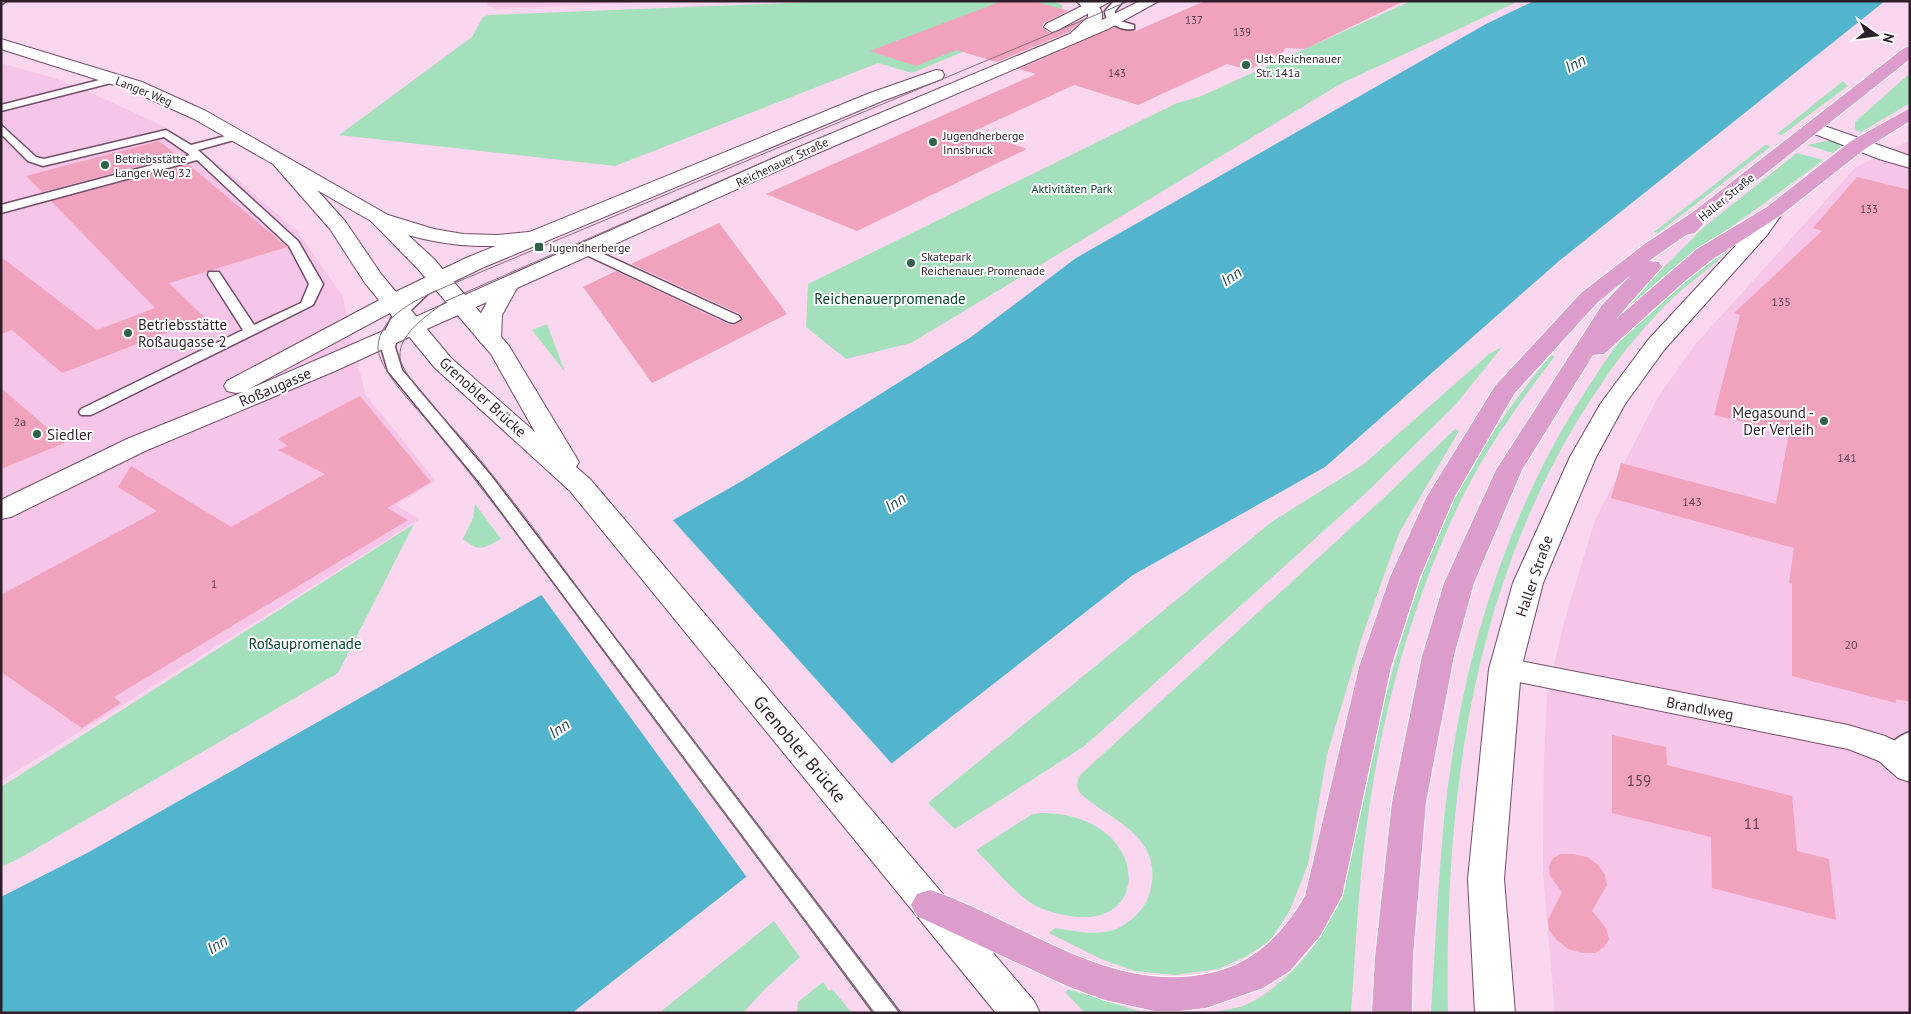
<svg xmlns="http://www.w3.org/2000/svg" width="1911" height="1014" viewBox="0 0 1911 1014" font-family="'PT Sans',sans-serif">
<rect width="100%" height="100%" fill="#fad7ee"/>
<g fill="#f6c5e7">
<path d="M488,1H667L497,9L487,5Z"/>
<path d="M1,63L54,78L89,92L163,126L216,162L297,231L342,295L365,394L436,481L395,505L420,519L1,781Z"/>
<path d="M1910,140V1013H1555L1543,873L1544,759L1547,696L1564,622L1595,520L1657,399L1694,346L1856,167Z"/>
</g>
<g fill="#a3e0bb">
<path d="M839,1H1053L1062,5V11L912,73L878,63L615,166L339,135L472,37L483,17L489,15Z"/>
<path d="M1411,1H1519L1342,83L911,343L846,359L806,327L808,284L1177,103L1199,97Z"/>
<path d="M1910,73V103L1861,132L1855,130V122Z"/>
<path d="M1843,81L1848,86L1845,88L1782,135L1777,134Z"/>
<path d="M1831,140L1844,144L1833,153L1807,145Z"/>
<path d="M1765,145L1771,146L1658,233L1654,232Z"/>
<path d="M1797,153L1823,160C1756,211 1685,256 1624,314L1619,312L1704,227Z"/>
<path d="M1729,248C1718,263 1690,282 1675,296C1649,321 1624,350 1604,380C1474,567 1444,790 1448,1013H1431C1435,949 1438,884 1444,820C1459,673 1501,525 1580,400C1595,377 1609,353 1627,333C1657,299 1692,273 1729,248Z"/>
<path d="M547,324L565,372L532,330Z"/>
<path d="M1502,347L1457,403L1368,491L1106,727L1083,747L955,829L928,803L1273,521L1364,464L1489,354Z"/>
<path d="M1551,355L1555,356C1522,399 1490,443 1465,492C1417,588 1386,696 1370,802C1359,871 1356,943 1351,1013H1210C1220,1011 1230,1009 1240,1007C1256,1002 1274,988 1286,977C1356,913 1350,839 1371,754C1387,686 1406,619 1430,553C1457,480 1502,415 1551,355Z"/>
<path d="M1455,429L1459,431L1399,533L1361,640L1327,755L1308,864L1290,910L1270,941L1245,957L1218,969L1175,975L1135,971L1101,959L1049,933L1055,928C1075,931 1103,938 1122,926C1140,915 1149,903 1152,882C1157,841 1123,825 1095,805C1089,800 1081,796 1078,789C1076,784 1078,780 1080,775L1388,494Z"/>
<path d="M475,504L501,539C482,548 481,553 463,539L473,518Z"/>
<path d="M414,524L338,673L20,858L1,867V787Z"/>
<path d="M1039,813C1148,811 1157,930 1070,916C1058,914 1045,911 1034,905C1011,890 995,869 976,850L1031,815Z"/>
<path d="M774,921L800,957L765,989L743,1013H659Z"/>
<path d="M823,982L829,991L832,989L852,1013H797L798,1002Z"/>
<path d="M1067,990C1073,989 1132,1010 1146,1013H1085L1066,993Z"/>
</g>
<path fill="#53b4ce" d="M1534,1H1885L1559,261L1325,467L1133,575L572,1013H1V897L89,852L742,481L971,337L1076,258L1486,24Z"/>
<path fill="#fad7ee" d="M671,518L893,765L748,879L540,593Z"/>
<g fill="#f1a3bd">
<path d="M1002,1H1034L1068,11L1044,23L1042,27L1051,34L1085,18L1069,32L997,62L956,50L916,66L870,51Z"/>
<path d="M1205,1H1404L1305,49L1285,48L1283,53L1248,70L1227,64L1138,105L1074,85L974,131L1027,149L857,231L766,194L1036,74L1019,69L1115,27L1136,31Z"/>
<path d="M159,141L178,156L42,192L26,176Z"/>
<path d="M188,164L287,247L169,283L205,318L62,373L12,330L1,334V257L97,330L155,308L51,201Z"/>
<path d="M1857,177L1910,190V702L1896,699V703L1792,676V584L1789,583L1794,548L1611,498L1621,463L1776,504L1789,433L1714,415L1740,315L1734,313L1822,231L1813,228Z"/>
<path d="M719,223L787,314L652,383L583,287L616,271L728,324L735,325L743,319L740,314L631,264Z"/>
<path d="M1,388L65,443L1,469Z"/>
<path d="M360,396L431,482L387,508L408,520L114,697L121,703L82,728L1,672V595L157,511L118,487L131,466L231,527L325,474L278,450L288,446L278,439Z"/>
<path d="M1612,735L1666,747L1667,765L1792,796L1797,851L1829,859L1836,920L1712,888L1711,837L1612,813Z"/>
<path d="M1561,854H1573L1587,857L1598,865L1605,875L1607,885L1592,911L1606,928L1609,939L1604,947L1595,953H1582L1568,949L1557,940L1549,930L1548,920L1562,892L1550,876L1549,866L1553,858Z"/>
</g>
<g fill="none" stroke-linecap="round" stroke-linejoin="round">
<g stroke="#724d67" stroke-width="3">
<g id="service">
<path d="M1,1H6L2,4Z"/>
<path d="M1114,1H1123L1115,11V15L1120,21L1134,25V29C1123,31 1105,24 1105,11Z"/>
<path d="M115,76L119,77V81L1,111V105Z"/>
<path d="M1,125L36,157L44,159L166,130L191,145L237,133L241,134V138L198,150L298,241L323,284L313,305L91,415H81L79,412L81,409L243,330L208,275L209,272H219L254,325L301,303L309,284L289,246L197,160L1,213V205L190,155L164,137L43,166L28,161L1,134Z"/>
<path d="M584,245L739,316L741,319L734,323L729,322L580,252L578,249L580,246Z"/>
<path d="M427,284L434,288L407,314L399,331L395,347L402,370L492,477L900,1013H874L480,483L388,371L381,347L385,331L396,309L422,285Z"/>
<path d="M1910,732V750C1902,758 1897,763 1886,759L1883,754C1888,745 1899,735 1910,732Z"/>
</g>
</g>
<g stroke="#724d67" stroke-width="2">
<g id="minor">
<path d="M1076,1H1093C1113,16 1097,34 1078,39L1070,34L1088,17V12Z"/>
<path d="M1813,122L1910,156V168L1879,159L1807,131L1804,127L1807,123Z"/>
<path d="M393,295L401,297L404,302L401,307L247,390L404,322L412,320L420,322L424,327L420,332L335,371L145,451L11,517L1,519V500L127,439L243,392L236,393L227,391L224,386L227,381L385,297Z"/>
<path d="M1505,658L1848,725L1885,736L1910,748V782L1898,778L1879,761L1848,749L1494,677L1489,669L1494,661Z"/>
</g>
</g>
<g stroke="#724d67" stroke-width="2">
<g id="tertiary">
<path d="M1092,1H1111L1058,30L1052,32L1044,27L1046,24Z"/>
<path d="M1140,1H1159L1108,29L806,158L517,288L502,315L501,338L497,343L489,345L481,343L477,338L480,315L487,302L420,332L412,334L404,332L400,327L404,322L792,150L1096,23Z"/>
<path d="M936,70L942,71L944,75L942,79L882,101L482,268L401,307L393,309L385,307L382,302L385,297L466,258L870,93Z"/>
</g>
</g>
<g stroke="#724d67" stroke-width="2">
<g id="secondary">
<path d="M1,39L142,82L206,111L388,215L434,229L463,234L498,235L539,231L546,233L549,237L546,241L539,243C493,248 453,248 408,235L434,259L509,346L579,462L576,467L590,479L1034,1001L1040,1013H996L570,491L435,368L365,283L330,229L273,164L194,119L130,90L1,49ZM317,190L371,221L418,269L491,354L535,432L451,358L381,274L345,221Z"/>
<path d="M1774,205L1781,207L1784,211L1767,235L1664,350L1625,404L1596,457L1543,583L1521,669L1504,879L1515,1013H1475L1468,879L1489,669L1513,583L1570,457L1601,403L1648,340L1753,227L1767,207Z"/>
</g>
</g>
<g stroke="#fff" stroke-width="2">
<path id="primary" d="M1910,46V59L1707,220L1695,233L1686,235L1649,261L1659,262L1662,267L1616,319L1697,249L1767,207L1851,141L1910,108V121L1865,149L1781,215L1713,259L1685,281L1604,354L1593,355L1522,470L1474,583L1454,656L1426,802L1413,957L1412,1013H1372L1375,957L1392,802L1422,656L1444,583L1496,470L1602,305L1631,275L1597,303L1514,394L1454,498L1420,577L1391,667L1342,896L1320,936L1290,971L1263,988L1206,1008L1180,1011H1154L1105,1000L1067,986L917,916L911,905L917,894L930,890C1024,921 1114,1000 1219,971C1257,960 1286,930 1305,896L1359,667L1390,577L1426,498L1495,386L1581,293L1646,243L1693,212L1904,48Z"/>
</g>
<use href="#service" fill="#fff" fill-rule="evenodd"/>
<use href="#minor" fill="#fff" fill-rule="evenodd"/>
<use href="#tertiary" fill="#fff" fill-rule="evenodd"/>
<use href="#secondary" fill="#fff" fill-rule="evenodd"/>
<use href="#primary" fill="#dc9dcd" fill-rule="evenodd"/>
<g stroke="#866e7f" stroke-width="1">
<path d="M612,663C550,580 490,495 423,416C410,401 378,368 378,347C379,315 420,298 445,287L1129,1"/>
<path d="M634,663C580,592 529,519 473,451C456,430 408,383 401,362C393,336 430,314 446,301L793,149"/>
</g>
<g stroke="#866e7f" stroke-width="2">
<path d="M611,661L874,1013"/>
<path d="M633,661L900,1013"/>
</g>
</g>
<g fill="#2f6246" stroke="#fff" stroke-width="2">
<circle cx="1246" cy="65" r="5"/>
<circle cx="933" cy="142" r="5"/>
<circle cx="105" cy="165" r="5"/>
<rect x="534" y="242" width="10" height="10" rx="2.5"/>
<circle cx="911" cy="263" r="5"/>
<circle cx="128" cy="333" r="5"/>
<circle cx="1824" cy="421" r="5"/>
<circle cx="37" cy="434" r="5"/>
</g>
<g text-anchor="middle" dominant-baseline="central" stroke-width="4" stroke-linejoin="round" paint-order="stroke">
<g font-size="11" fill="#5f3f4f">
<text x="1194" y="20">137</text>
<text x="1242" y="32">139</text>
<text x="1117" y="73">143</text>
<text x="1869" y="209">133</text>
</g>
<g font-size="12" fill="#2e1e2a" stroke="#fff" text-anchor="start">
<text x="1256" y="58">Ust. Reichenauer<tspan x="1256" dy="14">Str. 141a</tspan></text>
<text x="943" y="135">Jugendherberge<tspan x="943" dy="14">Innsbruck</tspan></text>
<text x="115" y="158">Betriebsstätte<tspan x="115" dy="14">Langer Weg 32</tspan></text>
<text x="549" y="247">Jugendherberge</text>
<text x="921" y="256">Skatepark<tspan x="921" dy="14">Reichenauer Promenade</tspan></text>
</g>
<g font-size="12" fill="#2e1e2a" stroke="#fff">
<text transform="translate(144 91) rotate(22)">Langer Weg</text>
<text transform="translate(782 162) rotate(-25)">Reichenauer Straße</text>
<text transform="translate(1726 197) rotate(-39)">Haller Straße</text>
</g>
<g font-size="12" fill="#054428" stroke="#fff">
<text x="1072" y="188">Aktivitäten Park</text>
</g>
<g font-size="12" fill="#5f3f4f">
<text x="1781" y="301">135</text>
<text x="20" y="421">2a</text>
<text x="1847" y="457">141</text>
<text x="1692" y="501">143</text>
<text x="214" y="583">1</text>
<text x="1851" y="644">20</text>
</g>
<g font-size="15" fill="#054428" stroke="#fff">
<text x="890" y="298">Reichenauerpromenade</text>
<text x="305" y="643">Roßaupromenade</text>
</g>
<g font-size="15" fill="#2e1e2a" stroke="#fff" text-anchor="start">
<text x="138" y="324">Betriebsstätte<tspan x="138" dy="17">Roßaugasse 2</tspan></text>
<text x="1814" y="412" text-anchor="end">Megasound -<tspan x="1814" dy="17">Der Verleih</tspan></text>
<text x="47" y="434">Siedler</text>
</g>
<g font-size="15" fill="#2e1e2a" stroke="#fff">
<text transform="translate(275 387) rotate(-23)">Roßaugasse</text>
<text transform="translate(483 397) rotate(42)">Grenobler Brücke</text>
<text transform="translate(1534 576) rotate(-71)">Haller Straße</text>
<text transform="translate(1700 708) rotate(11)">Brandlweg</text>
</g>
<g font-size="15" fill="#5f3f4f">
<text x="1639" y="780">159</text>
<text x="1752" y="823">11</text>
</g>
<g font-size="16" font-style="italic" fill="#26505c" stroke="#fff">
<text transform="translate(1575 63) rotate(-28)">Inn</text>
<text transform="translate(1231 276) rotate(-34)">Inn</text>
<text transform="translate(895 502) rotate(-34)">Inn</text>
<text transform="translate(559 728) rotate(-34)">Inn</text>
<text transform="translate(217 944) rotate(-32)">Inn</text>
</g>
<g font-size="18" fill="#2e1e2a" stroke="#fff">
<text transform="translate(800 749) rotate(50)">Grenobler Brücke</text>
</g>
</g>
<rect width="1911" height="1014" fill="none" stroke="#2e1e2a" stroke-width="5"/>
<g transform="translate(1876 35) rotate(104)" stroke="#ffffff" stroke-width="4" paint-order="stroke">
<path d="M0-4L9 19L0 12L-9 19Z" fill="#2e1e2a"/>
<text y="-8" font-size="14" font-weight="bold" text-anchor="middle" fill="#2e1e2a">N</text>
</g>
</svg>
